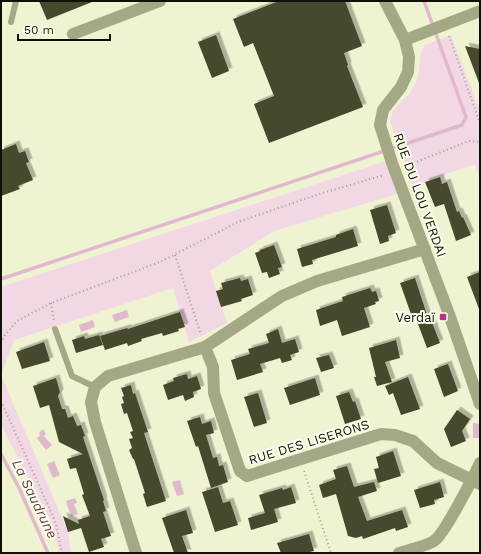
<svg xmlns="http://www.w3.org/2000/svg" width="481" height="554" viewBox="0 0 481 554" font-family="'Work Sans',sans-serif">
<defs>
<filter id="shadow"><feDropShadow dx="3.5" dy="-3.5" stdDeviation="0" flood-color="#0004"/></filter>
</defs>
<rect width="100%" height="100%" fill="#eff3d2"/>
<g fill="#f2d7e4">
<path d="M451,35L478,106L480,105V180L475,164L412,186L390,121L393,111L410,93L418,78L421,52L425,45Z"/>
<path d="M389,160L400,193L274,231L210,271L227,323L189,342L173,288L14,340L1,375L68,532L71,553H58V547L50,519L1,425V287Z"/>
</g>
<g fill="#e0b9cc">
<path d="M127,310L129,317L115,322L112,315Z"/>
<path d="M93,320L95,327L81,332L79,325Z"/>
<path d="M473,423L480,424V438H473Z"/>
<path d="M43,429L46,434L44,436L52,445L46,450L37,438L40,435L39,433Z"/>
<path d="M54,461L60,475L53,478L47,464Z"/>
<path d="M180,480L184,494L177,496L172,482Z"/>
<path d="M75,498L77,503L74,504L78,514L71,517L66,501Z"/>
</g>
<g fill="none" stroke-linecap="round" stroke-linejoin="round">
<g stroke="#e0b9cc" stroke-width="3.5">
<path d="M1,279L462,125L466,117L424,1"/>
<path d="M1,454L19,488L48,553"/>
</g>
</g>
<g fill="#46482d" filter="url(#shadow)">
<path d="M39,1H92V2L47,20Z"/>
<path d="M279,1H345L362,46L344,53L348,65L347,66L363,107L269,143L254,104L274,96L253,43L244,47L233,19Z"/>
<path d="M216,35L229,71L212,78L198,42Z"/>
<path d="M465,46L480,49V83H479Z"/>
<path d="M16,144L19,153L25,151L29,162L26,163L33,180L18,186L20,189L1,196V150Z"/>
<path d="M440,177L442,184L447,182L457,212L459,211L462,218L463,217L471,235L456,241L444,204L435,207L425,182Z"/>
<path d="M387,205L396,233L388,236L389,241L380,244L370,210Z"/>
<path d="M353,229L358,246L312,260L313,264L302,267L297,249L336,237V235Z"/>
<path d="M274,245L282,267L278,268L280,274L269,278L267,272L262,273L255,253L260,251V250Z"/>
<path d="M480,272V309H479L467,277Z"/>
<path d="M240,278L241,281L248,279L253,295L241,299L242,301L221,307L216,291L223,289L221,283Z"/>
<path d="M415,278L428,318L430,317L440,343L427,348L415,316L412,317L400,283Z"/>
<path d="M370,288L372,292L376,291L379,301L375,302L376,304L364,308L370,327L342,336L337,320L320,326L316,310L343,301L342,297Z"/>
<path d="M180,312L185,327L178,329L179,331L163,336L162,333L141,339L142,341L128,346L127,343L105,350L100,336L127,328L128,329Z"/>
<path d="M278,329L282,343L295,339L299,352L290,355L292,360L282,363L280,358L260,364L263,372L237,380L231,360L250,354L248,349L269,343L266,334Z"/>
<path d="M99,335L103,345L76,353L72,340L84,336L85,339Z"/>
<path d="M396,340L400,358L385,362L392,382L377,386L374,377H376L369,348Z"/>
<path d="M44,342L50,361L22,369L16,352Z"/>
<path d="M329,355L334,368L321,372L316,358Z"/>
<path d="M448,364L458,391L444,397L434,369Z"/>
<path d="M187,374L188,379L197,376L201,389L193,392L194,397L185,401L183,395L168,400L163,385L174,381L173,378Z"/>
<path d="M408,377L420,409L401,415L393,393L389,395L385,386Z"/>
<path d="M56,378L60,392L58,396L62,409H65L68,418L73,416L77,426L81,425L85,436L83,437L104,500L103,501L106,511L103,512L111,536L101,539L104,547L89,552L81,528L68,532L63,516L79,524L78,520L90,516L82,495L84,494L76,468L70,469L67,459L83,454L59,442L49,405L40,408L33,386Z"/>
<path d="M315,378L320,395L290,405L284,388Z"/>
<path d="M131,385L133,394L135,393L148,432L144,433L166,501L147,507L143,494L145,493L134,459H133L129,450L132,448L129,439L133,438L130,432L133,431L127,413L124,414L121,404L124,403L122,397L124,396L121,388Z"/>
<path d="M349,392L353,402L355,401L361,419L345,424L336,396Z"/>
<path d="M258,393L267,423L254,427L244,397Z"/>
<path d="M457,410L470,419L462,431L466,441L451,447L444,429Z"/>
<path d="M200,417L202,424L211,421L214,433L206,435L213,458L217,457L219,466L223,465L228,482L211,488L198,446L196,447L187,421Z"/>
<path d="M393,451L401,476L378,483L374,469L379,468L376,457Z"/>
<path d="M347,466L354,487L374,482L377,491L358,497L367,521L402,510L408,527L396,531L395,528L363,539L362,536L356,538L348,536L336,494L323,498L319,485L336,479L333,470Z"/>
<path d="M440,482L444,497L434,500L435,504L420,508L414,490Z"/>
<path d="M218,487L223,503L230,501L238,525L215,532L202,492Z"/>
<path d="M291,487L296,503L274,509L278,522L251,530L248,518L265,513L259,495L282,488L283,490Z"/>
<path d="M186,510L193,533L182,536L188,553H174L162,518Z"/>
<path d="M309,534L314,551L305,553H281L277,543Z"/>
</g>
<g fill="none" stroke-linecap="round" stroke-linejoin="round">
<g stroke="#9fa289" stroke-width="2" stroke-dasharray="1 3" stroke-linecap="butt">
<path d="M449,36L480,123"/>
<path d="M406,166L469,141L480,142"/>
<path d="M175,255L201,335"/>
<path d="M51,303L54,321"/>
<path d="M1,343L5,335L17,321L51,303L160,262L238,222L319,194L384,175"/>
<path d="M1,401L56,523L62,553"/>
<path d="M304,471L331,553"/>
</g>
<g stroke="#a4a884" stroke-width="6">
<path d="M11,22L16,1"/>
<path d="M55,329L72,376L95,387"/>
</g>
<g stroke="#a4a884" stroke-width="12">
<path d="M385,1L405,40L409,57L408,72L401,87L383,110L380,125L392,163L449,314L480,404"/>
<path d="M73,34L160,1"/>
<path d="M405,40L480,11"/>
<path d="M205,347L213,367L214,393L240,471L247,476L381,434L395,435L413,441L437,463L480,484"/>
<path d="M136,553L95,422L91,402L95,387L108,376L205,347L282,296L317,281L425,249"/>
<path d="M399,553C408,550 426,546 434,541C444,535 474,476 480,463"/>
</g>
</g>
<rect fill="#b43684" stroke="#fcffeb" stroke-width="1.5" x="439" y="313" width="8" height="8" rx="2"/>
<g text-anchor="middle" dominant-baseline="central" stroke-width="4" stroke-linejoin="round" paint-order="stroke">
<g font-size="13" fill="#101106" stroke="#fcffeb">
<text transform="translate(420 195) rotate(70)">RUE DU LOU VERDAI</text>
<text transform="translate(309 442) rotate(-17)">RUE DES LISERONS</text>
</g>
<g font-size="13" fill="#101106" stroke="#fcffeb" text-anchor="end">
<text x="435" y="317">Verdaï</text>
</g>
<g font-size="14" font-style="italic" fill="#6c3956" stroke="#fcffeb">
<text transform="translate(35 499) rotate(64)">La Saudrune</text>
</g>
</g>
<rect width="481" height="554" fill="none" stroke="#101106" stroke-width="4"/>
<path d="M18 34v6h92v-6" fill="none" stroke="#101106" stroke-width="2"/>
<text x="24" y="34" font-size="12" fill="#101106" stroke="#fcffeb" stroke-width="3" paint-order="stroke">50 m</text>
</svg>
